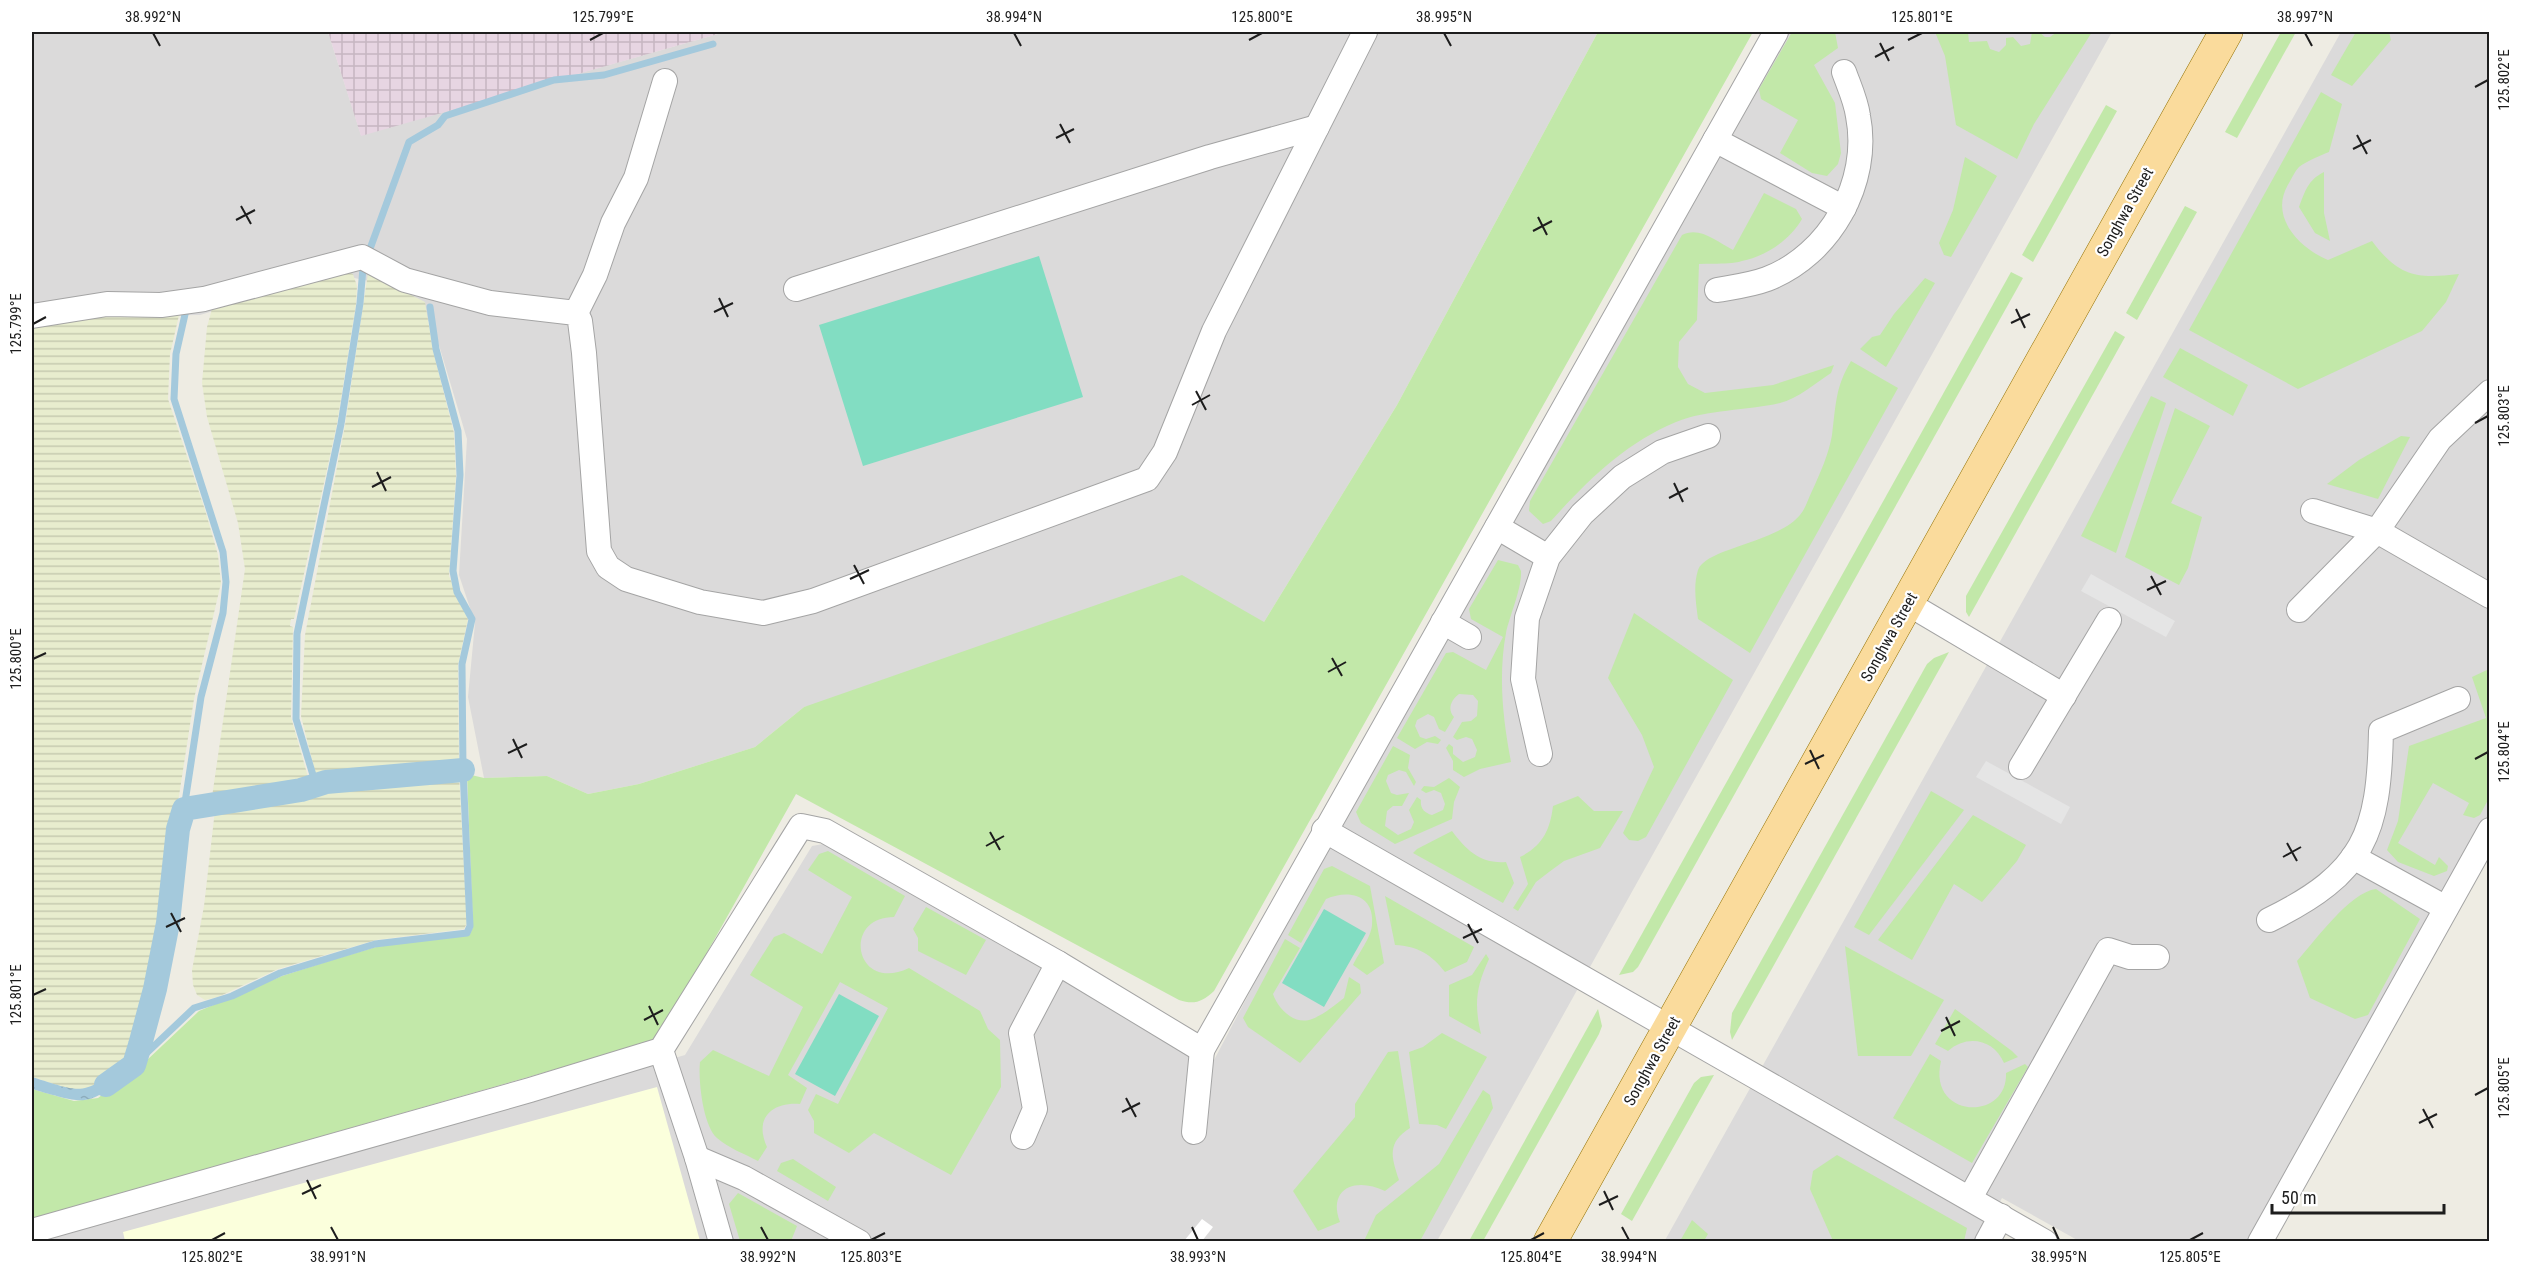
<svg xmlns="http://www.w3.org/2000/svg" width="2521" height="1273" viewBox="0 0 2521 1273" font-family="'Roboto Condensed',sans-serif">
<defs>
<pattern id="industrial-grid" width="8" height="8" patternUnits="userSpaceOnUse" patternTransform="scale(1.5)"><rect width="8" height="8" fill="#e7d5e2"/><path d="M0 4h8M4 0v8" fill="none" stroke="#c6b6c1"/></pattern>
<pattern id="farmland-rules" width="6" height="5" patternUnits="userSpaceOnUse" patternTransform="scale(1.5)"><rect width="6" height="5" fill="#e8edce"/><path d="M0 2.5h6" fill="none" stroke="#c7cbb0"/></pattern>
<pattern id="water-ripples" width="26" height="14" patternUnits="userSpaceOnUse" patternTransform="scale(1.5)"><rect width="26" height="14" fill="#a4c9dc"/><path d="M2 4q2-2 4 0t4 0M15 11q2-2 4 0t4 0" fill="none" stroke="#8dacbc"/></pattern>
</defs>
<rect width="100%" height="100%" fill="#eeece3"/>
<g fill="#dbdada">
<path d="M32,32H328L361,135L725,32H1598L1397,405L1264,622L804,707L755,747L639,784L588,794L547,776L484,778L468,697L475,623L459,575L467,439L433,325L388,285L335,274L200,315L106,316L32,329Z"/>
<path d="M1788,32H2112L1437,1241L32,1242L685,1055L812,846L834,842L1213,1062L1344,813Z"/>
<path d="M2341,32H2489V814L2431,920L2249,1241H2079L2002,1198L1978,1241L1664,1242Z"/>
</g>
<path fill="url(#industrial-grid)" d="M328,32H725L361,136Z"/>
<path fill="#fbffdc" d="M657,1087L700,1241H125L123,1232Z"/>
<g fill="url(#farmland-rules)">
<path d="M341,270L353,274L357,286L356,304L337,424L294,619H291L290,626L293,627L291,717L308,777L307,783L303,785L254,789L212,797L245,569L238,523L207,417L202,383L207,327L213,305Z"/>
<path d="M368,273L425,302L433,350L454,433L456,476L449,576L468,619L458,665L459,766L317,780L301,716L305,635L345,425Z"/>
<path d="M180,311L170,354L168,399L206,513L218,555L221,583L194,699L151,977L135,1044L128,1064L88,1089L75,1091L32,1077V322L86,313Z"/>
<path d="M459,774L467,923L464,929L376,940L278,969L218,997L205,1000L197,995L193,985L192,970L204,906L215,810L303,795L325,786Z"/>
</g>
<g fill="#c2e8a9">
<path d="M1598,32H1753L1214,991C1202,1002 1194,1005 1179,1000L796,794L659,1038L654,1041L32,1219V1089L74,1101L98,1098L146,1061L199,1011L282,976L332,960L376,947L470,934L473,927L467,774L484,778L547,776L588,794L639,784L755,747L804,707L1182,575L1264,622L1397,405Z"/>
<path d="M1792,32H1835L1838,48L1814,65L1835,103L1841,153L1838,164L1827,176L1812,173L1780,153L1798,120L1761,99L1759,89Z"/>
<path d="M1935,32H1968L1969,42L1987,41L1990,49L1999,52L2006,45V38L2013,37L2021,46L2030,44L2032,32H2039L2045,37H2050L2057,32H2092L2034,124L2017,159L1956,125L1945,56Z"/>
<path d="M2281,32H2296L2237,138L2225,132Z"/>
<path d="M2356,32H2389L2391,40L2352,86L2331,75Z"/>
<path d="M2321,92L2342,104L2329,152C2319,156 2307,161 2299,167C2295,171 2292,178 2289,183C2268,216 2299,248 2328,260L2372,241C2399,277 2417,279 2459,274L2446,302L2422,331L2298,389L2189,330Z"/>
<path d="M2106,105L2117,111L2033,262L2022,255Z"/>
<path d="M1965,157L1997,176L1951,257L1944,255L1939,243L1953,210Z"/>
<path d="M2324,172V213L2330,241L2315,233L2299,207C2305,191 2308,180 2324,172Z"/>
<path d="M1764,193L1796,209L1802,219C1790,240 1766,256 1742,261C1729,265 1713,263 1699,264L1697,320L1679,342L1678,367L1688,384L1705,393L1773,385L1834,365L1831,373C1816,383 1797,399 1780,403C1746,411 1708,409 1676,422C1625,443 1587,481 1551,521L1543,524L1529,511L1530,501L1682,235C1700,226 1717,242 1733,250Z"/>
<path d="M2185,206L2197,212L2137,320L2126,313Z"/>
<path d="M2011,272L2023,278L1638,967L1633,972L1619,975Z"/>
<path d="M1925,278L1935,283L1886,367L1860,349L1872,337L1880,335L1894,314Z"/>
<path d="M2115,331L2125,337L1969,617L1966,612V596Z"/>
<path d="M2180,348L2248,385L2233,416L2163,377Z"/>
<path d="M1851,361L1898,388L1750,653L1698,619C1696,603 1693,586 1698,570C1706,548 1777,543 1800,515C1806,508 1808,499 1812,491C1820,474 1829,453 1832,435C1836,405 1835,388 1851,361Z"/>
<path d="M2151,396L2166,403L2116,553L2081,536Z"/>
<path d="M2175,408L2210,426L2171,503L2202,517L2188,568L2179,585L2125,557Z"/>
<path d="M2401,436L2410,437L2378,499L2327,484L2359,460Z"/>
<path d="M1498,560L1518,565L1521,571C1522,588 1510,615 1506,633C1498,676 1503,720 1511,762L1480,769L1464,777L1453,770V761L1446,748L1449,744L1453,747V754L1463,762L1475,757L1477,750L1472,739L1466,737L1457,740L1453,737L1462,722L1471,721L1477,716L1478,701L1473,695L1459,694C1451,700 1447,709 1454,717L1445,732L1439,729L1434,717L1428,714L1417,720L1415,726L1420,737L1426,739L1435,736L1441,740L1438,744L1427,742L1415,749L1397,738L1446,653L1453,652L1486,670L1503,637L1471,619L1469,609Z"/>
<path d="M1634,613L1733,680L1646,837L1638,841L1629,840L1623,833L1654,767L1642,735L1608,678Z"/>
<path d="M1949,652L1732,1040L1730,1032L1732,1013L1927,664L1934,658Z"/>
<path d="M2489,669V798L2480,815L2474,818L2463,815L2469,803L2433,783L2398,843L2435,865L2439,857L2448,866L2447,871L2434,876L2398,862L2387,850L2398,821L2409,746L2486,718L2472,677Z"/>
<path d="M1393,746L1410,755L1408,768L1416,782L1414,786L1406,772L1399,770L1388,775L1386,781L1391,793L1397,795L1409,793L1402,806H1393L1387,811L1385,826L1398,835L1411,829L1414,822L1409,810L1417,797L1421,800C1420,808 1424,813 1432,815L1443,810L1445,804L1441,793L1434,790L1426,793L1421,790L1424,786L1434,787L1449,778L1460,787L1454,802L1452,819L1395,844L1361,823L1356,812Z"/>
<path d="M1931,791L1964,810L1869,935L1854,927Z"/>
<path d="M1578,796L1594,811H1623L1600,848L1564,861L1549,872L1536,882L1518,911L1513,908L1528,884L1520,857C1542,846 1550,831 1553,806Z"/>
<path d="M1973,815L2026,845L2017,861L1982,902L1954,884L1912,960L1878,940Z"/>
<path d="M1452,831C1467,851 1481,864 1506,862L1514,883L1503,903L1413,853L1417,849Z"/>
<path d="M828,851L905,896L894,917C841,917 855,994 909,968L980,1011L988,1029L1000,1040L1001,1087L951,1175L874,1133L849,1153L814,1133V1121L808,1110L816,1094L838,1104L888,1008L840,982L788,1075L807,1088L800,1104C771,1102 754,1119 767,1147L758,1161C745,1154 728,1148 717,1138C703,1126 698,1080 700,1062L713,1050L769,1076L803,1007L750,975L774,937L784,933L822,954L852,897L808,870L819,854Z"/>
<path d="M1332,866L1370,886L1384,963L1367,975L1353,965C1358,954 1371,938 1372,925C1375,895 1349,889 1326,899L1301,943L1288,935L1324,869Z"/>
<path d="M2376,889L2420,919L2368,1015L2355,1019L2310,998L2297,961C2315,941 2350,892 2376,889Z"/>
<path d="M1385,896L1474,947L1467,962L1445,972C1432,955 1418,946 1395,945Z"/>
<path d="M926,907L986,940L966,975L918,951V938L913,929Z"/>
<path d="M1285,939L1300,948L1273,994C1278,1009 1295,1026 1312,1019C1323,1015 1335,1005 1344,998L1349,977L1360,984L1361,993L1300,1063L1248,1027L1243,1018Z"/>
<path d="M1845,946L1944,1000L1911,1056H1858Z"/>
<path d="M1486,954L1489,959C1476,987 1474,1004 1481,1034L1449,1016V985L1472,975Z"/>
<path d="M1598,1009L1602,1026L1599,1034L1483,1241H1469Z"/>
<path d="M1955,1009L2012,1051L2018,1057L2004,1063C1994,1039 1967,1034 1948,1051L1935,1044Z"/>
<path d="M1442,1033L1487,1057L1446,1129L1437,1125L1419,1124L1409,1052L1423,1047Z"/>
<path d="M1398,1051L1410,1128C1387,1143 1391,1156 1399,1180L1385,1191C1357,1177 1327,1187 1340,1222L1318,1231L1293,1191L1355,1117V1104L1388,1052Z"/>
<path d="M1930,1054L1941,1061C1927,1119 2008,1122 2006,1073L2025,1064L2028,1067L1972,1163L1893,1118Z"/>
<path d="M1714,1075L1632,1221L1621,1214L1694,1083L1701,1077Z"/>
<path d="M1483,1090L1490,1095L1493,1108L1420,1241H1364L1376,1215L1439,1164Z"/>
<path d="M1837,1155L1967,1228L1964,1241H1833L1810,1189L1813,1171Z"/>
<path d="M793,1159L836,1187L828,1201L777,1171L781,1163Z"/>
<path d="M738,1193L797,1226L791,1241H740L729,1204Z"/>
<path d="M1692,1220L1708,1234L1704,1241H1680Z"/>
</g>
<g fill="#82ddc2">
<path d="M1039,256L1083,397L863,466L819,325Z"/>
<path d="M1324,909L1366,933L1324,1007L1282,983Z"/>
<path d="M839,994L879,1016L835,1096L795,1074Z"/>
</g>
<g fill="#e5e5e5">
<path d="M2091,574L2175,621L2166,637L2081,591Z"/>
<path d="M1986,761L2070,807L2061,824L1976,777Z"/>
</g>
<path fill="url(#water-ripples)" d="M128,1064L135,1069C86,1107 91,1106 32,1089V1077C86,1094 80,1095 128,1064Z"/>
<path fill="#fff" d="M1202,1219L1213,1227L1202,1241H1184Z"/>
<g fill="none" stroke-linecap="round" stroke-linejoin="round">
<g stroke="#a4c9dc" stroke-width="7">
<path d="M316,785L296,719L297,634L341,424L360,303L363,268L409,142L438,125L445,116L554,80L604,75L713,44"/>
<path d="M184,809L201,697L223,613L226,582L223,552L174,399L176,354L186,310"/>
<path d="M134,1065L194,1008L232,996L280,973L375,944L467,933L470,926L463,770L462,664L472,619L457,592L453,571L460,475L458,431L436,349L430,307"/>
</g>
<path stroke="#a4c9dc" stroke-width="24" d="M106,1085L134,1065L140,1045L155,989L168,923L178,829L184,809L301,790L326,782L463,770"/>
<g stroke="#a4a4a4" stroke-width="26">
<g id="street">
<path d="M1715,140L1844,208"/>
<path d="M796,289L1210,157L1317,127"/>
<path d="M1717,290C1734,287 1751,285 1767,279C1830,255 1871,182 1858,116C1856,101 1849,86 1844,72"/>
<path d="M576,313L595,275L613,223L636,178L665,81"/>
<path d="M32,316L107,304L161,305L204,299L362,257L405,280L490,303L576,313L580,321L584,353L599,551L608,567L626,579L700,602L763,613L813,601L1147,479L1165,452L1214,331L1365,32"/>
<path d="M2313,511L2377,531L2490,596"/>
<path d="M1497,527L1548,557"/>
<path d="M1907,603L2064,696"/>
<path d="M2299,610L2377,531L2440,439L2490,392"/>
<path d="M1443,622L1469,637"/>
<path d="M1540,754L1523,679L1527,618L1548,557L1582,514L1622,477L1662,452L1708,436"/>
<path d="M2021,767L2109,620"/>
<path d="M1324,830L2045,1242"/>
<path d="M2353,857L2446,908"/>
<path d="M2269,920C2365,873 2379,833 2381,731L2458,699"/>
<path d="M661,1050L697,1158L721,1242"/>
<path d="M1194,1132L1202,1050"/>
<path d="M1023,1137L1035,1109L1021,1033L1058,963"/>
<path d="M697,1158L744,1178L859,1242"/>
<path d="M1970,1198L2108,950L2130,957H2157"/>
<path d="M32,1231L530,1090L661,1050L801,826L825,831L1058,963L1202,1050L1776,32"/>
<path d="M1987,1242L2001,1216"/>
<path d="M2260,1242L2490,830"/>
</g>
</g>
<g stroke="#947202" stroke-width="34">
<path id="primary" d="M1550,1242L2226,32"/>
</g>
<use href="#street" stroke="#fff" stroke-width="24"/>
<use href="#primary" stroke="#fadb9c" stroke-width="33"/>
</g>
<path fill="none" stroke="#1d1d1d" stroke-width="2" d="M153,33L160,46M1014,33L1021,46M1444,33L1451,46M2305,33L2312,46M590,40L603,33M1249,40L1262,33M1908,40L1922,33M1880,43L1889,61M1875,57L1894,47M2475,87L2488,80M1060,124L1070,143M2357,135L2367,154M1056,138L1074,129M2353,149L2371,140M241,206L251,224M1538,217L1547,235M236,220L255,210M1533,231L1552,221M719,298L728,317M2016,309L2025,328M714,312L733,303M2011,323L2030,314M33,324L46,317M1196,391L1206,410M1192,405L1210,395M2475,423L2488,416M377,472L386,491M1674,483L1683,502M372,487L391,477M1669,498L1688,488M854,565L864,584M2151,576L2161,595M850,579L869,570M2147,590L2166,581M1332,658L1342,676M33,659L46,653M1328,672L1346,662M513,739L522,758M1810,750L1819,769M508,753L527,744M2475,759L2488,752M1805,764L1824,755M990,832L1000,850M2287,843L2297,861M986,846L1004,836M2283,857L2301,847M171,913L181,932M1468,924L1478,943M166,927L185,918M1463,938L1482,929M33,995L46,989M649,1006L658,1025M1946,1017L1955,1036M644,1020L663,1010M1941,1031L1960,1021M2475,1095L2488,1088M1126,1098L1136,1117M2423,1109L2433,1128M1122,1112L1140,1103M2419,1123L2437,1114M307,1180L316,1199M1604,1191L1613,1210M302,1194L321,1185M1599,1205L1618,1196M331,1227L338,1240M761,1227L768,1240M1192,1227L1198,1240M1622,1227L1629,1240M2053,1227L2059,1240M212,1240L225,1233M871,1240L885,1233M1531,1240L1544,1233M2190,1240L2203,1233"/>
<g text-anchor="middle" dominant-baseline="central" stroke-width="4.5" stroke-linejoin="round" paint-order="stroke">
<g font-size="16" fill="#1d1d1d" stroke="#fff">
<text transform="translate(2125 212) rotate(-61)">Songhwa Street</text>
<text transform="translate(1889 637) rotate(-61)">Songhwa Street</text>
<text transform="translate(1652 1061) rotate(-61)">Songhwa Street</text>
</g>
</g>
<rect width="2521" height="1273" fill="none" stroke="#ffffff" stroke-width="66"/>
<path d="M2272 1204v9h172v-9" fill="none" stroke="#1d1d1d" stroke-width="3"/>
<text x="2281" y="1204" font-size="18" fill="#1d1d1d" stroke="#ffffff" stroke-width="4.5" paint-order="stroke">50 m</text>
<rect x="33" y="33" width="2455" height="1207" fill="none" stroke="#1d1d1d" stroke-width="2"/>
<g font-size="15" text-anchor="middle" fill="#1d1d1d">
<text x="153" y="22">38.992°N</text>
<text x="603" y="22">125.799°E</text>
<text x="1014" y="22">38.994°N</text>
<text x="1262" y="22">125.800°E</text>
<text x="1444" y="22">38.995°N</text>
<text x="1922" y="22">125.801°E</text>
<text x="2305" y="22">38.997°N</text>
<text transform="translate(2504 80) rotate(-90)" y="5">125.802°E</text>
<text transform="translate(16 324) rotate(-90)" y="5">125.799°E</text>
<text transform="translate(2504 416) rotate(-90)" y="5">125.803°E</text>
<text transform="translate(16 659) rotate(-90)" y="5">125.800°E</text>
<text transform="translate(2504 752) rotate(-90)" y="5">125.804°E</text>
<text transform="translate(16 995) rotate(-90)" y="5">125.801°E</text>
<text transform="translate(2504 1088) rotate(-90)" y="5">125.805°E</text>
<text x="212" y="1262">125.802°E</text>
<text x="338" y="1262">38.991°N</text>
<text x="768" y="1262">38.992°N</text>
<text x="871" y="1262">125.803°E</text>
<text x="1198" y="1262">38.993°N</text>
<text x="1531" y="1262">125.804°E</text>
<text x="1629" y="1262">38.994°N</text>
<text x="2059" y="1262">38.995°N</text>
<text x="2190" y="1262">125.805°E</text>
</g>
</svg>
